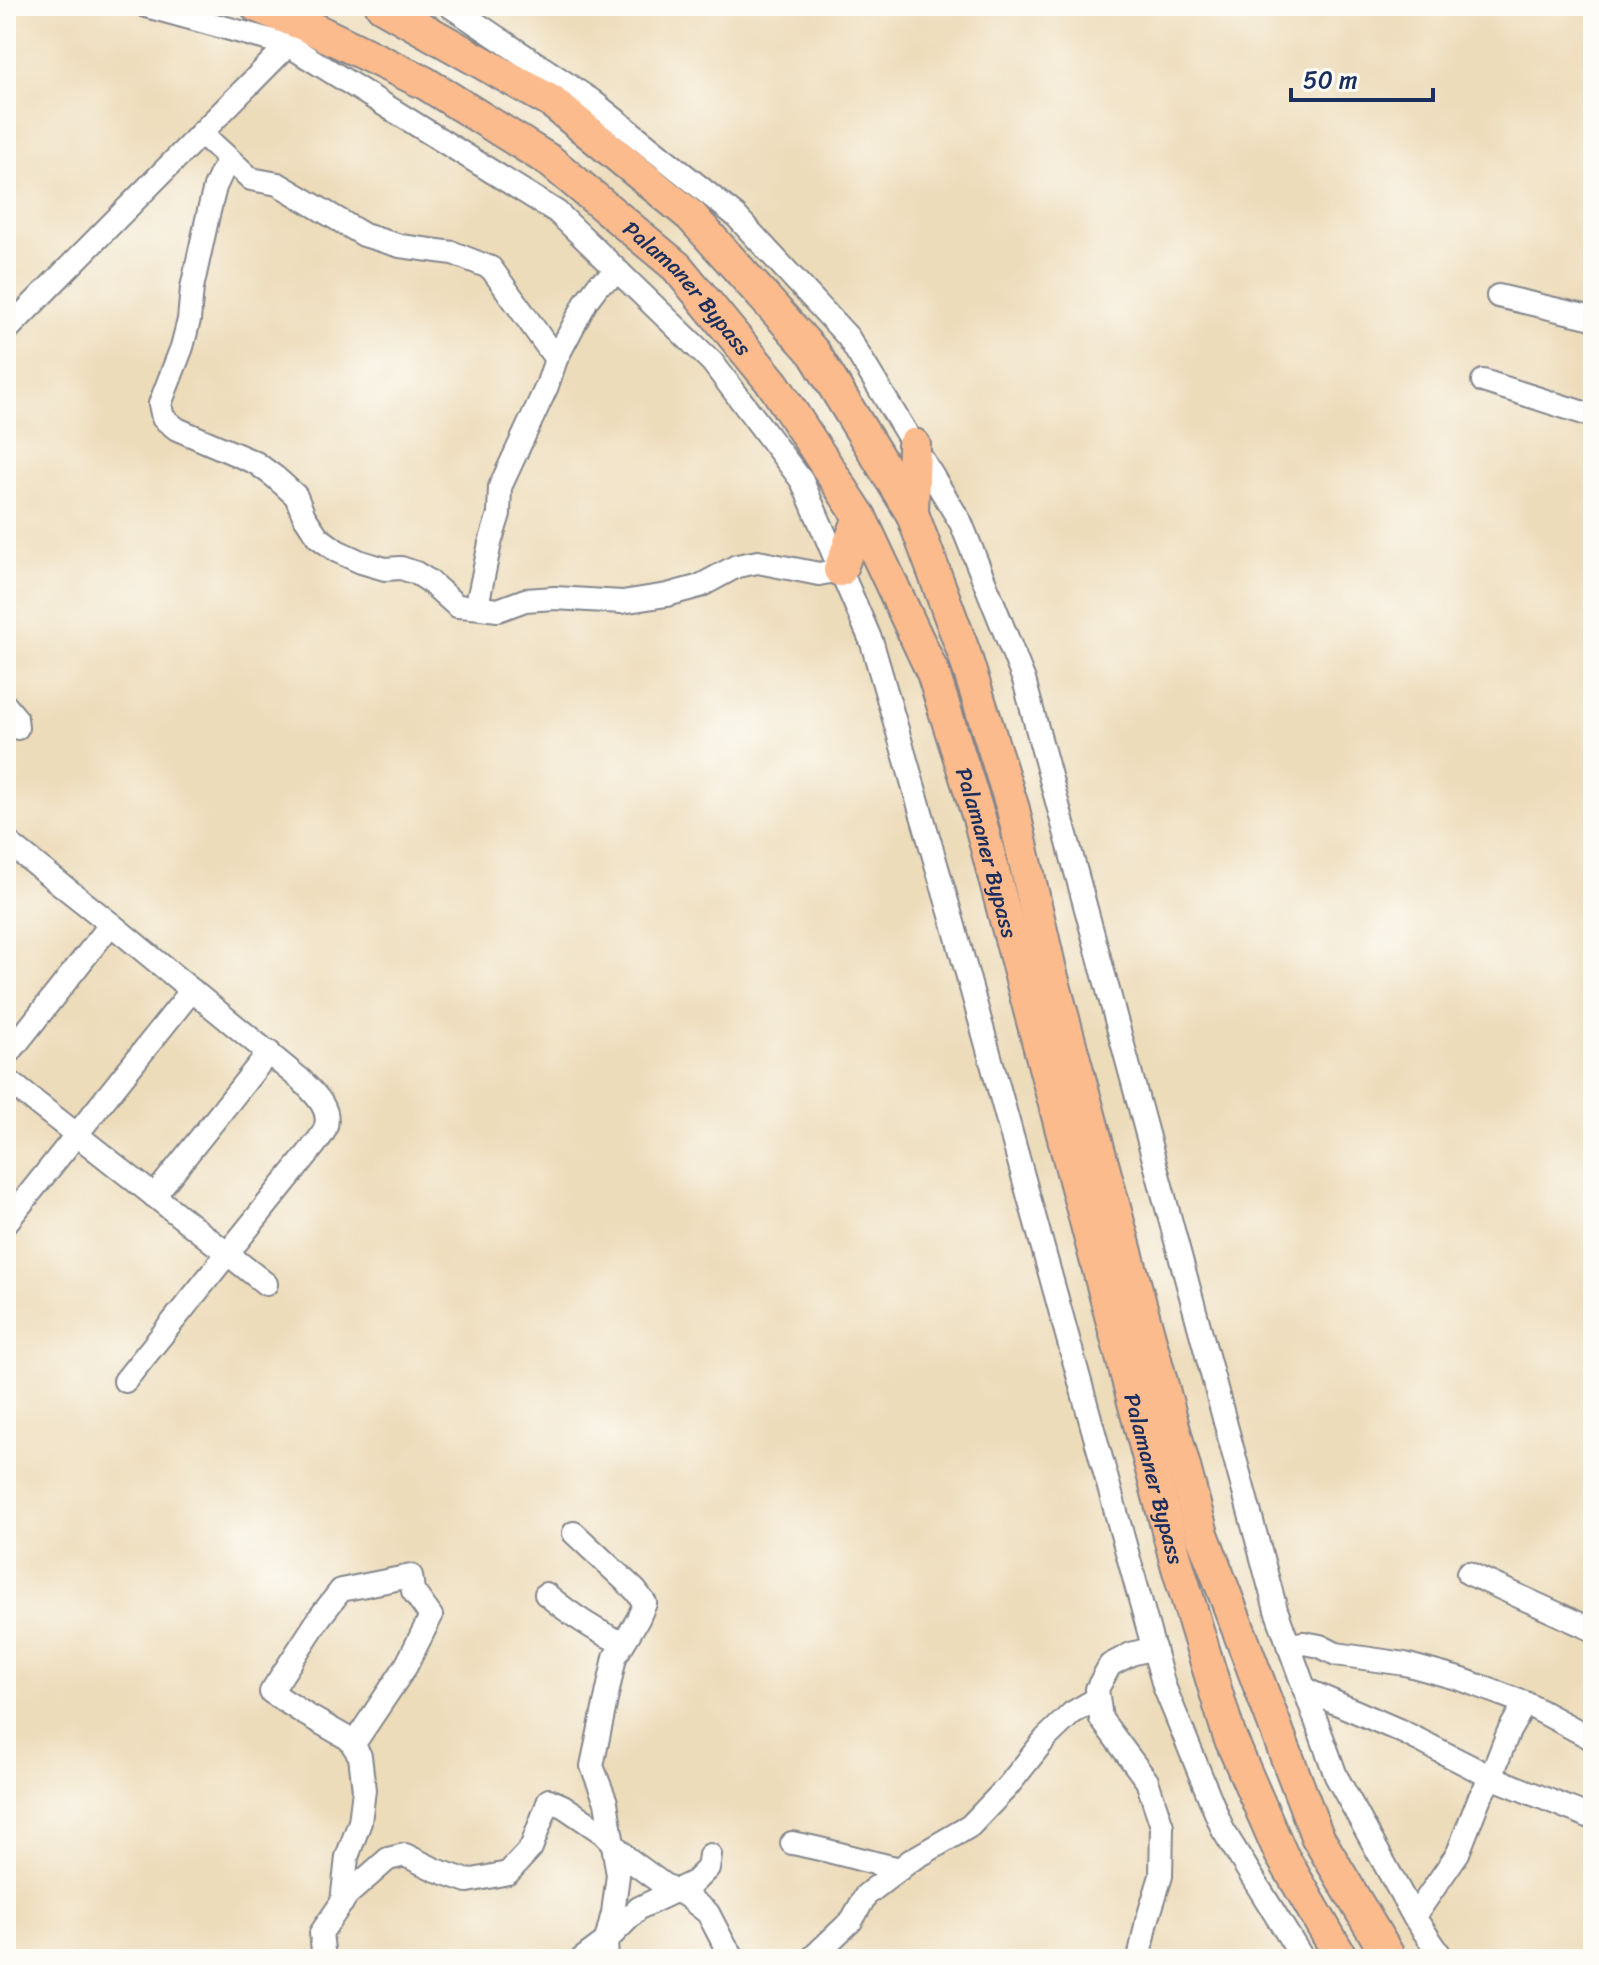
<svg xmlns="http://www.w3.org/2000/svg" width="1599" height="1965" viewBox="0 0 1599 1965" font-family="Sriracha,sans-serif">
<rect width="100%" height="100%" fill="#fdfcf7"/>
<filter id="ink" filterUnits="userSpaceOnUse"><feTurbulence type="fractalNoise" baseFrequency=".0125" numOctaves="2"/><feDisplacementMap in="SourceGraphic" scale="16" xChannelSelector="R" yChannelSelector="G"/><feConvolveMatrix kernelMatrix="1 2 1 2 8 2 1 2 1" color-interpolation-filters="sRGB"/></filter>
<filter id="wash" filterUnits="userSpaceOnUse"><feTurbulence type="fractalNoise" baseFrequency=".006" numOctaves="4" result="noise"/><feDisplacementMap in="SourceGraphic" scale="32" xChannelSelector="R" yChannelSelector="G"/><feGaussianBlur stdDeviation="1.8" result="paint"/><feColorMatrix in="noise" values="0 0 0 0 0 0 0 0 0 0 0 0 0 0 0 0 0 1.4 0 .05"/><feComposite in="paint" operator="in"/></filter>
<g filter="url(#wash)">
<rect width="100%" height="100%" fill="#eddcba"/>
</g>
<g filter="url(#ink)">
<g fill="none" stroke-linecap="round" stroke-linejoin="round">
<g stroke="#84868c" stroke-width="26">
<g id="minor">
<path d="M146,6L288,45L557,212L712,362L802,481L872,643L952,919L1164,1686L1223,1830L1303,1959"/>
<path d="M450,6L591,100L736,216L848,337L961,523L1024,680L1276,1610L1336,1776L1414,1917L1443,1959"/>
<path d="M201,133L251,179L278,184L364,235L400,246L453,253L491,268L556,359L547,386L500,487L499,514L490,543L479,596L472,607L457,606L429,581L416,573L401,568L385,569L361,562L337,551L318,537L304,516L296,496L275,477L256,463L177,429L163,418L160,404L182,347L189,320L192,288L208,215L215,187L228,159"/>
<path d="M1498,296L1593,318"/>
<path d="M6,331L288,45"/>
<path d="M556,359L587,300L599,284L620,273"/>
<path d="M1483,381L1593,416"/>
<path d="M472,607L498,610L525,600L555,598L622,602L667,595L700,586L737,566L758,562L819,574L840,570"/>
<path d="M6,706L16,718L17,728"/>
<path d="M6,841L111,924L300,1079C313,1092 333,1109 325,1129C322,1137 314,1145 310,1151L125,1381"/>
<path d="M6,1057L111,924"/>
<path d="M6,1079L266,1284"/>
<path d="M154,1196L269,1052"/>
<path d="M6,1223L192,990"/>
<path d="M574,1533L635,1590L645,1603L638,1619L615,1657L592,1766L606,1802L618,1875L613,1913L606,1941L607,1959"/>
<path d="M1468,1573L1593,1630"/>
<path d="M546,1594C570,1614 594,1631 623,1643"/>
<path d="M1288,1645L1304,1643L1320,1646L1336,1654L1405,1664L1463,1680L1525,1703L1593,1739"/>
<path d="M1304,1689L1403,1732L1491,1777L1479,1799L1458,1853L1414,1917"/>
<path d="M1525,1703L1508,1733L1491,1777L1593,1818"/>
<path d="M792,1843C829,1850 864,1861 900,1869"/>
<path d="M342,1903L347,1857L360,1822L364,1790L360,1756L349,1739L305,1714L271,1692L320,1617L341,1590L411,1576L413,1591L431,1616L406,1666L353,1745"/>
<path d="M324,1959L321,1933L347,1895L388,1859L405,1855L436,1870L468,1881L508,1873L531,1848L549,1800L563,1806L603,1833L627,1858L664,1885L685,1895L708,1913L723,1942L735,1959"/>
<path d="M582,1959L606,1941L639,1908L694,1882L708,1868L710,1855"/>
<path d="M811,1959L852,1920L866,1895L910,1861L970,1826L1008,1786L1046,1738L1072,1713L1098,1698"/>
<path d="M1139,1959L1147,1921L1161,1876L1162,1826L1147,1781L1101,1719L1097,1689L1110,1665L1131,1654L1154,1648"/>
</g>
</g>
<g stroke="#84868c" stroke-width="36">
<g id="highway">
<path id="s1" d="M257,6L303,24L425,83L550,161L677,267L774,385L860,517L933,673L979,818L1177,1564L1229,1735L1281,1854L1342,1959"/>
<path d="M382,6L552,102L691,216L814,353L912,513L964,653L1013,809L1051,974L1202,1534L1317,1836L1390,1959"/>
<path d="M912,513L914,445"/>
<path d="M840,570L860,517"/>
</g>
</g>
<use href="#minor" stroke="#fff" stroke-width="22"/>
<use href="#highway" stroke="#fbbb8d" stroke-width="32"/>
</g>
</g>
<g text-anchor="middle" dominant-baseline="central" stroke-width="7" stroke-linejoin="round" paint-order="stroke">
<g font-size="22" fill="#1b2f5e" stroke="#fdfcf7">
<text stroke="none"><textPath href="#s1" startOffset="520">Palamaner Bypass</textPath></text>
<text stroke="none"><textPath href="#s1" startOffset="1168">Palamaner Bypass</textPath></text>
<text stroke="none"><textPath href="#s1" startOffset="1816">Palamaner Bypass</textPath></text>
</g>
</g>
<rect width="1599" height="1965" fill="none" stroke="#fdfcf7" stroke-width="32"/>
<path d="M1291 88v12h142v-12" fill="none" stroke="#1b2f5e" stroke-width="4"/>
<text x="1303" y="88" font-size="24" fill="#1b2f5e" stroke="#fdfcf7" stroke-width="6" paint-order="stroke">50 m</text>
</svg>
